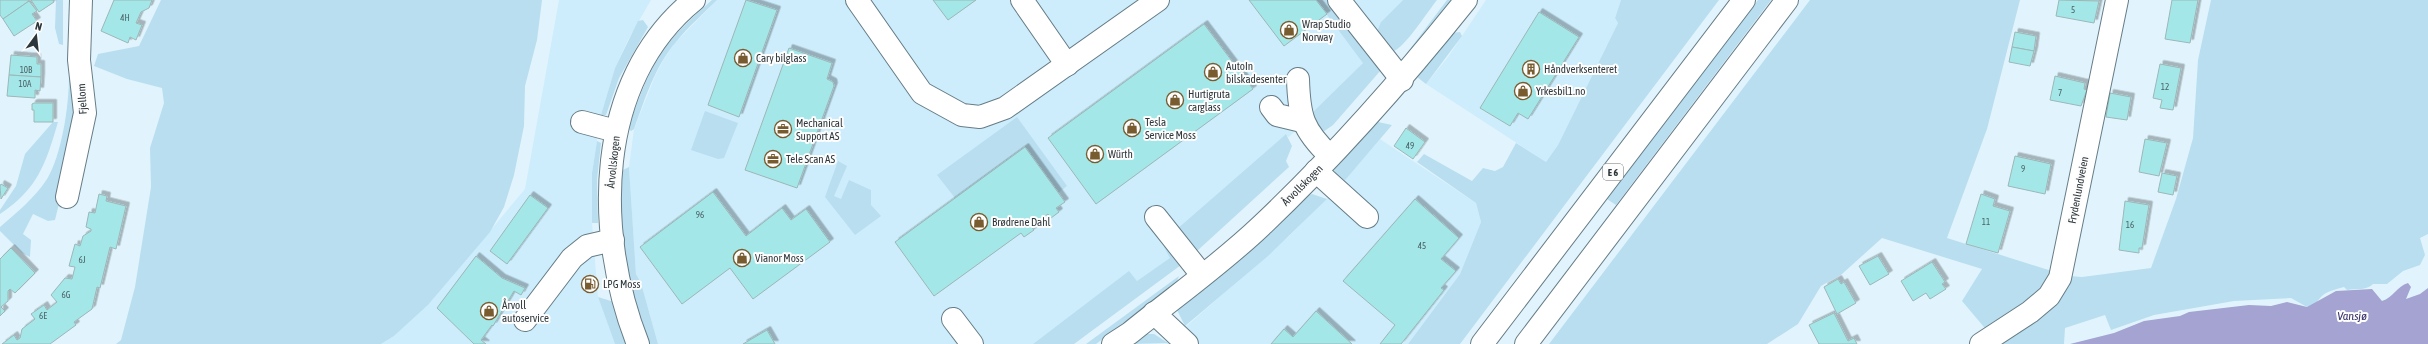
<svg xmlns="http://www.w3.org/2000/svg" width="2428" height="344" viewBox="0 0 2428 344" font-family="'Asap Condensed',sans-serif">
<defs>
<filter id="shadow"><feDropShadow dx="3.5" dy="-3.5" stdDeviation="0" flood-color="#0004"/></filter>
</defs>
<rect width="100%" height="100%" fill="#e1f4fd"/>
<g fill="#cdedfc">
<path d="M559,0H651L628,40L615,68L601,115L592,173V223L598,297L615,344H381L394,336L428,305L525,189Z"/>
<path d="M717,0H1403L1381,22L1383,43L1289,137L1285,135L1177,229L1171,258L1137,281L1129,272L1033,344H658L641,283L636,274L629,167L634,129L655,76L665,57L675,43Z"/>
<path d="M1486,0H1621L1615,18L1618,23L1558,145L1546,162L1426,84L1448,57Z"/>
<path d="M1380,139L1476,203L1481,222L1460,274L1408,344H1166L1288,237L1341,185Z"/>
</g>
<g fill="#b9deef">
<path d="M56,0H63V45L59,44L55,28Z"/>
<path d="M161,0H542L537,40L525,86L524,126L514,175L504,207L490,232L428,305L394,336L381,344H116L121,340L135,287L151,187L150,148L164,103L162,88L127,79L94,66L98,54L139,46Z"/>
<path d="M712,0H717C703,14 688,27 676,42C655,66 645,99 634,129L631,131L628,128C637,104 645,79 659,57C672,35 693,17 712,0Z"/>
<path d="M1316,0H1330L1381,70L1333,125L1323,132L1309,116L1363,63Z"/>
<path d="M1403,0H1437C1428,11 1404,49 1392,52L1376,34L1381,22Z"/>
<path d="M1447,0H1452L1414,48L1407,53Z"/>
<path d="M1621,0H1719L1460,344H1408L1460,274L1481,222L1476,203L1417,162L1424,154L1472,181L1483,168L1495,171L1503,167L1516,143L1546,162L1558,145L1618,23L1615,18Z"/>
<path d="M1758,0H1771L1616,205L1607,199Z"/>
<path d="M1810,0H2020L1987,129L1947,238L2055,272L2048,287L1989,333L1962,301L1982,269L1882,238L1842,274L1821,286L1798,324L1767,344H1549Z"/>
<path d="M2211,0H2428V234L2420,238L2425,255L2420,265L2403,271L2387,284H2373C2366,291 2357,288 2347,290L2344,287C2337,289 2327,291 2322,296C2316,302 2318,304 2307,307L2291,298L2234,301L2154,315L2111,330L2105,315L2065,328L2064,344H1992L2070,276L2082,277L2151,268L2176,199L2193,138L2198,60Z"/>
<path d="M643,20L648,27L619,78L606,115H601L615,68L638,21Z"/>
<path d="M1460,32L1462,36L1426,84L1417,77L1452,33Z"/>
<path d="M73,55L77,95L73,147L55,220L48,221L33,214L23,234L31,240L30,257L22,253L0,231V227C16,213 35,198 47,179C64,151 72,88 68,56Z"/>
<path d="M705,111L738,123L724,158L718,159L691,150Z"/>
<path d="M1017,117L1067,186L1058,193L955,198L937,175Z"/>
<path d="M53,122H58C46,163 38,189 0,214V210L16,186L25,154Z"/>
<path d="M1378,122L1392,125L1341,185L1334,170L1336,166Z"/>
<path d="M1286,134L1292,146L1286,161L1289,167L1197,251H1194L1177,229Z"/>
<path d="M597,141L601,143L597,180L598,223H592V173Z"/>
<path d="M838,161L847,166L834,196L841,199L849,180L871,190V205L881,216L855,235L825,197Z"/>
<path d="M629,167L636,274L641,283L658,344H650C627,285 619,234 621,171Z"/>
<path d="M1312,194L1327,199L1268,256L1185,326L1177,310L1182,305L1304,197Z"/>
<path d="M1167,244L1181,265L1074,344H1033L1129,271L1137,281L1170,258L1164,247Z"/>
<path d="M1179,276L1176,284L1096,344H1086Z"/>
<path d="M598,297L614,302L628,344H615Z"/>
<path d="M1143,334H1154L1168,343L1130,344Z"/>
</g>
<path fill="#a4a3d1" d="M2408,283L2411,287L2406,299L2420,294L2428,288V344H2070L2114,333L2144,321L2180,316L2189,312L2249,305L2271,306L2287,302L2307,307L2336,291L2372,289L2382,301C2393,298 2397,286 2408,283Z"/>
<g fill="#a4e7e8" stroke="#9cb7b7" filter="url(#shadow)">
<path d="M0,0H29V1L3,19L0,15Z"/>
<path d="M31,0H53L54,2L39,12Z"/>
<path d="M114,0H152L149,8L141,12L136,23L142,25L136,40L130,37L128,43L101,31Z"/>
<path d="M746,0L777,10L739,117L708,105Z"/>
<path d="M933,0H976L948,20Z"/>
<path d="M1249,0H1316L1327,14L1284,46Z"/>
<path d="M2059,0L2099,1L2094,23L2056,16Z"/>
<path d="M2172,0H2198L2190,43L2165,39Z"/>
<path d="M29,1L37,11L32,14L37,21L14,36L3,19Z"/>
<path d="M1539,12L1579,37L1528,119L1518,113L1510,126L1480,108Z"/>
<path d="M1204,24L1253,89L1096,204L1048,138Z"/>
<path d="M2015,32L2036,36L2034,51L2012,47Z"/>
<path d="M2012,47L2034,51L2030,66L2009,62Z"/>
<path d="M789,48L832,63L827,79L833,82L834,86L797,188L745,170Z"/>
<path d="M11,55L37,57V64H41V77L9,75Z"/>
<path d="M2160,64L2181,68L2173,110L2160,108L2162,100L2153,98Z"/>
<path d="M9,75L41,77L40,91L35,90V98L7,96Z"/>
<path d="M2055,76L2085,83L2084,89L2087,90L2081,106L2050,100Z"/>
<path d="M2110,93L2131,97L2127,120L2106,117Z"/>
<path d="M34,103H53V122H34V110H32V104Z"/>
<path d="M1406,128L1425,142L1413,159L1394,146Z"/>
<path d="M2145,139L2167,143L2159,176L2139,172Z"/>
<path d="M1025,147L1065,202L1056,208L1059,212L1051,218L1048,214L1031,226L1034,230L1024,237L1021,233L934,296L895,242Z"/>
<path d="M2015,156L2051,164L2045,194L2008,186Z"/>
<path d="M2162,173L2177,176L2173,195L2158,192Z"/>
<path d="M1,184L8,188L1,199L0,186Z"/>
<path d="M713,192L746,236L782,208L791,220L806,209L830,242L753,299L730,268L682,304L640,247Z"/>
<path d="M99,194L107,196L106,201L126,206L116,249L110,247L100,288L97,287L92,309L74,322L76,325L50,344H2L14,335L17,340L20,338L22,329L35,319L31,314L44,305L47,310L57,302L51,295L65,278L72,279L75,267L69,266L75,244L80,246L83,236L91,231V229L86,227L89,212L95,213Z"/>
<path d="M1981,194L1995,199L1993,206L2010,211L1998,253L1966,244Z"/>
<path d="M530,195L548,208L507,264L490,251Z"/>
<path d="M1415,199L1459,238L1441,259L1456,271L1441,288L1444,290L1401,344H1380L1395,325L1343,281Z"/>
<path d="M2125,201L2149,205L2142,248H2139V253L2119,250Z"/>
<path d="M11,248L35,273L15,293L10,289L8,291V301L1,307L5,311L0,316V259Z"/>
<path d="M476,256L502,278L525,288L521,295L514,291L493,326L492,325L481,340L486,344H474L437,308Z"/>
<path d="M1878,256L1889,274L1870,285L1859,266Z"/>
<path d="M1932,262L1945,282L1942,284L1946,289L1930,299L1926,293L1913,301L1901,281Z"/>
<path d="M1838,279L1841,284L1844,282L1856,303L1837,314L1824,287Z"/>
<path d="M1316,311L1352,344H1271L1284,329L1293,337Z"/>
<path d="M1834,313L1848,341L1854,338L1857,344H1819L1809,325Z"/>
<path d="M767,330L775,344H743Z"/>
</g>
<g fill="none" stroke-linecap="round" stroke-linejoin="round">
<g stroke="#667c86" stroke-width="24">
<g id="minor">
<path d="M857,0L922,93L962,115L980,117L1005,108L1158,0"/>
<path d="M1022,0L1067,65"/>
<path d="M1339,0L1402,80"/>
<path d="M1298,79C1299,117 1303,130 1330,156"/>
<path d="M1271,107L1277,115L1302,121"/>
<path d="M582,122L616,131"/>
<path d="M1316,171L1367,217"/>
<path d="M67,197L85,113L79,60L81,0"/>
<path d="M1156,217L1202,275"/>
<path d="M1154,313L1187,344"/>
<path d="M953,319L972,344"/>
<path d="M525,320L572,258L587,246L613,240"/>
<path d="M638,344C594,233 594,81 694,0"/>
<path d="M1113,344L1130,333C1173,298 1220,265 1261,226C1335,156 1402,80 1466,0"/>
<path d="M1981,344L2030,312L2049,296L2060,278L2117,0"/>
</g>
</g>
<g stroke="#667c86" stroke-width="24">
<g id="highway">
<path d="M1482,344L1744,0"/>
<path d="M1526,344L1787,0"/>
</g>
</g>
<use href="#minor" stroke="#fff" stroke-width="22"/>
<use href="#highway" stroke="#fff" stroke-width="22"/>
</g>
<defs>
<g id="shop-ring" transform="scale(0.9)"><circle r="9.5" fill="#fdfdfd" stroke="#785c2f" stroke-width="1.5"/><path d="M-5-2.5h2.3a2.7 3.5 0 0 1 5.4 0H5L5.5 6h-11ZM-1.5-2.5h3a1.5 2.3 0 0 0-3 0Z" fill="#785c2f"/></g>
<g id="building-ring" transform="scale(0.9)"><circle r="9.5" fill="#fdfdfd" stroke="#785c2f" stroke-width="1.5"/><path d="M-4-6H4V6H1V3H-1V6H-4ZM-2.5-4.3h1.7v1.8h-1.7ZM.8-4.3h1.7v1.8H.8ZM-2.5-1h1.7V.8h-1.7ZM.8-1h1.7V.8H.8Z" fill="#785c2f"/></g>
<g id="office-ring" transform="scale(0.9)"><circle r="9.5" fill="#fdfdfd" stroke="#785c2f" stroke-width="1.5"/><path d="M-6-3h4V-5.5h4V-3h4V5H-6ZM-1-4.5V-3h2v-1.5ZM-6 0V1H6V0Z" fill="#785c2f"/></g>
<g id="fuel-ring" transform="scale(0.9)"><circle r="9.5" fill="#fdfdfd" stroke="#785c2f" stroke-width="1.5"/><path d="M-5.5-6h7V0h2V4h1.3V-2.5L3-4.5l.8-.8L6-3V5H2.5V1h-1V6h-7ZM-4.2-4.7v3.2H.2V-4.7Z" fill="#785c2f"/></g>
</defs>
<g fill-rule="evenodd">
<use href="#shop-ring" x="1289" y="30"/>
<use href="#shop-ring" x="743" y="58"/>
<use href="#building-ring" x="1531" y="69"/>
<use href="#shop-ring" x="1213" y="72"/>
<use href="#shop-ring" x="1523" y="91"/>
<use href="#shop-ring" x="1175" y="100"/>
<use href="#shop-ring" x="1132" y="128"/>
<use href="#office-ring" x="783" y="129"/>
<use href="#shop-ring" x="1095" y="154"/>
<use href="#office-ring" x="773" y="159"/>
<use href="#shop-ring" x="979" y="222"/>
<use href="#shop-ring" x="742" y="258"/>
<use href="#fuel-ring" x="590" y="284"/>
<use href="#shop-ring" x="489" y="311"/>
</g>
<g text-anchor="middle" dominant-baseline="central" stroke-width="4" stroke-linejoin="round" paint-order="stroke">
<g font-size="9" fill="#4b6266">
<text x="2073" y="10">5</text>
<text x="125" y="18">4H</text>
<text x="26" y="70">10B</text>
<text x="25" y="84">10A</text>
<text x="2165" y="87">12</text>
<text x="2060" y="93">7</text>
<text x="1410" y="146">49</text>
<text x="2023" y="169">9</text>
<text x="700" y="215">96</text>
<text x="1986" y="222">11</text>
<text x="2130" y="225">16</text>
<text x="1422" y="246">45</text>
<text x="82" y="260">6J</text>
<text x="66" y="295">6G</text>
<text x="43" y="316">6E</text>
</g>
<rect fill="#fdfdfd" stroke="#6b7274" stroke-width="1" x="1603" y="164" width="20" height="16" rx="3"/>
<g font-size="10" font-weight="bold" fill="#2d363a">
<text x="1613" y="172">E 6</text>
</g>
<g font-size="11" fill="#2d363a" stroke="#fdfdfd" text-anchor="start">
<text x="1302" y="24">Wrap Studio<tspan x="1302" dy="13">Norway</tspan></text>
<text x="756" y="58">Cary bilglass</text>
<text x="1226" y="66">AutoIn<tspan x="1226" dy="13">bilskadesenter</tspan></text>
<text x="1544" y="69">Håndverksenteret</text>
<text x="1536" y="91">Yrkesbil1.no</text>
<text x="1188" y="94">Hurtigruta<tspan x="1188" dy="13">carglass</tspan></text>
<text x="1145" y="122">Tesla<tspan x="1145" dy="13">Service Moss</tspan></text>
<text x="796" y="123">Mechanical<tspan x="796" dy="13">Support AS</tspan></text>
<text x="1108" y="154">Würth</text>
<text x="786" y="159">Tele Scan AS</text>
<text x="992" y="222">Brødrene Dahl</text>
<text x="755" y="258">Vianor Moss</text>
<text x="603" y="284">LPG Moss</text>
<text x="502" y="305">Årvoll<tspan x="502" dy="13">autoservice</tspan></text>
</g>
<g font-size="11" fill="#2d363a" stroke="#fdfdfd">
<text transform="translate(82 99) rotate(-93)">Fjellom</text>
<text transform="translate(613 162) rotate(-84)">Årvollskogen</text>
<text transform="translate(1302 185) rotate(-45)">Årvollskogen</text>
<text transform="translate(2078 190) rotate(-79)">Frydenlundveien</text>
</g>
<g font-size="12" font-style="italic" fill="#37306a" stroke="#fdfdfd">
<text x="2352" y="316">Vansjø</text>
</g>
</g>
<g transform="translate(36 36) rotate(15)" stroke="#fdfdfd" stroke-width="3" paint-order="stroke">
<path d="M0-3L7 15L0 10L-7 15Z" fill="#2d363a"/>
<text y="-6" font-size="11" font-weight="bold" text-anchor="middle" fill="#2d363a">N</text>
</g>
</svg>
